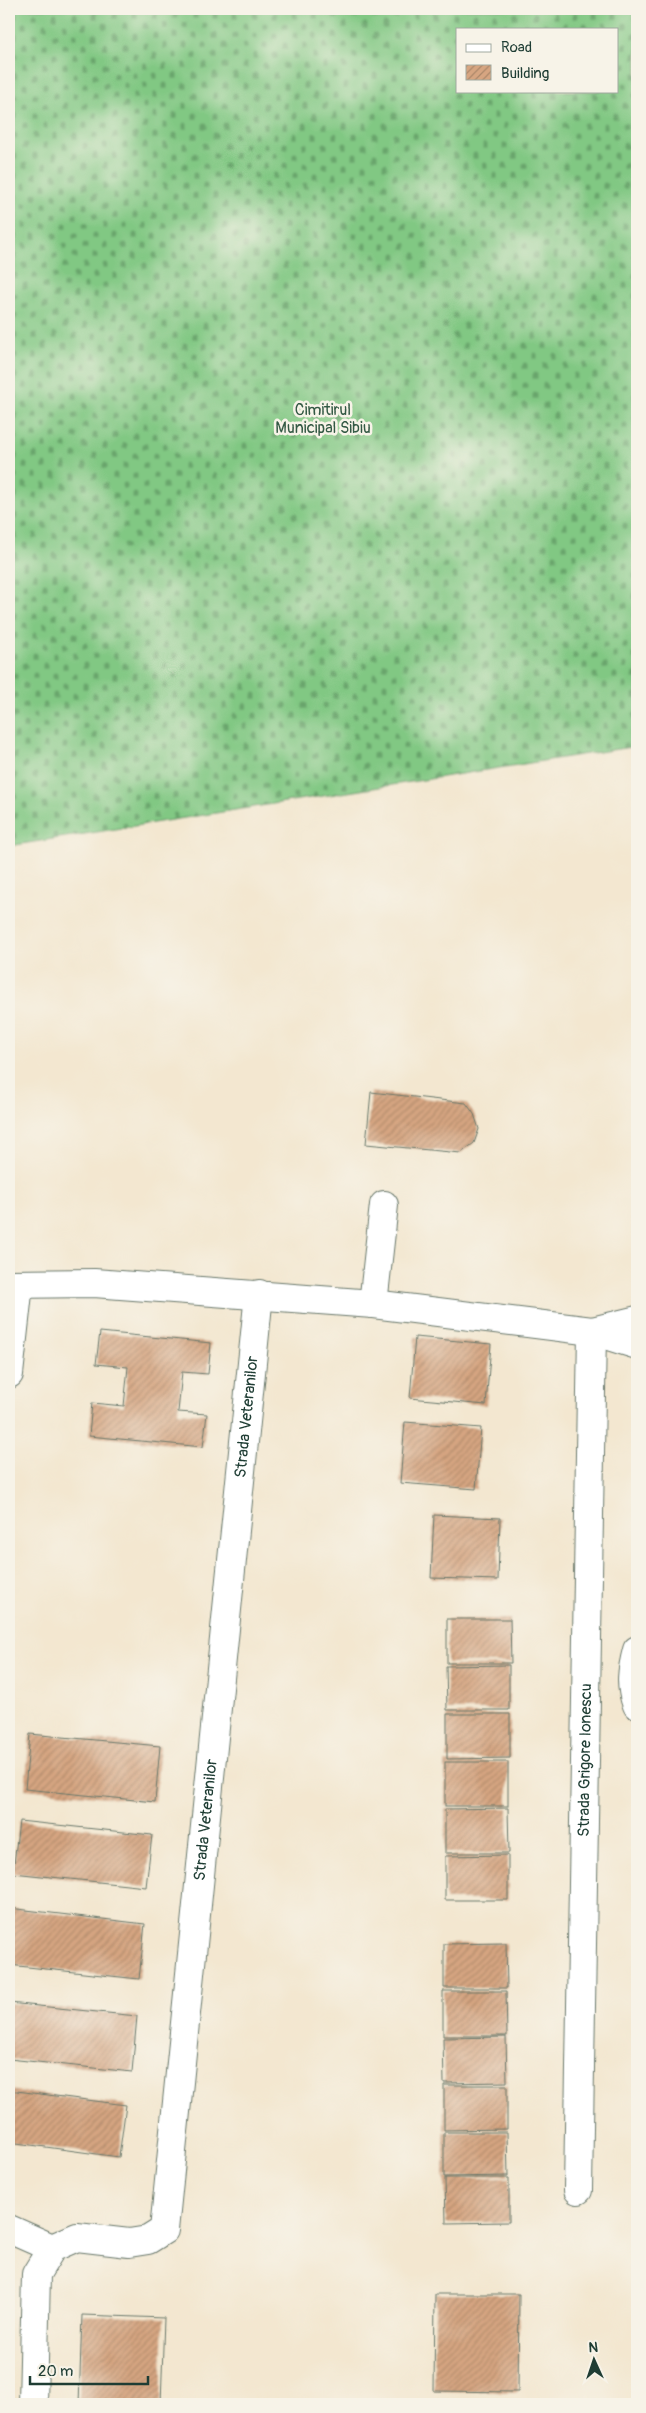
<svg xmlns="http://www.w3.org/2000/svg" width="646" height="2413" viewBox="0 0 646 2413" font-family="Pangolin,sans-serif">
<defs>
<pattern id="cemetery-stones" width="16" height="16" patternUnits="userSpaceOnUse" patternTransform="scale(1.25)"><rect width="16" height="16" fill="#81c883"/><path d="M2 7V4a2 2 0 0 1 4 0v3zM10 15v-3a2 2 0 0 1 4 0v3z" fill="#69a46c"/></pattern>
<pattern id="building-hatch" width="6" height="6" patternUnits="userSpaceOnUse" patternTransform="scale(1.25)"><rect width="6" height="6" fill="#d6a581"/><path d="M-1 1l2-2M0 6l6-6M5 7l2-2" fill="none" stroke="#ad886a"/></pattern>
</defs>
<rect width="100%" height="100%" fill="#f7f3e8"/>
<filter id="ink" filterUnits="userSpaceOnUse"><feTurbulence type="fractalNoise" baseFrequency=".02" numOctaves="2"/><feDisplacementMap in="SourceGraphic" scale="10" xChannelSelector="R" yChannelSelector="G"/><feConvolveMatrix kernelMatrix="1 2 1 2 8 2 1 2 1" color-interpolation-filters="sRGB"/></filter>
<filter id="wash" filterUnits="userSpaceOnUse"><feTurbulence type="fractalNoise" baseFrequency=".0096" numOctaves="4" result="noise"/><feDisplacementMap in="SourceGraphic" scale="20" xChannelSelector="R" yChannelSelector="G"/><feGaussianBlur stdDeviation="1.12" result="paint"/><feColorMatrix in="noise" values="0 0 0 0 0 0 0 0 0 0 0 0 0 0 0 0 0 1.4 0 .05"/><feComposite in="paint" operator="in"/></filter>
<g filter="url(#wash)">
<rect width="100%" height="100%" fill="#f3e7d0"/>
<path fill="url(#cemetery-stones)" stroke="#50825c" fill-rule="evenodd" d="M9,9H637V746L9,846ZM457,29H617V91H457Z"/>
<g id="blocks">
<g fill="url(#building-hatch)">
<path d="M371,1092L466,1103L474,1114L479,1129L474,1143L461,1153L366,1144Z"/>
<path d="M100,1332L211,1343L208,1374L182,1372L178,1412L207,1414L203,1447L89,1436L92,1403L124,1406L128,1367L96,1364Z"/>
<path d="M415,1337L491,1344L486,1405L410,1398Z"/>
<path d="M405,1422L481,1428L476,1489L400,1483Z"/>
<path d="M434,1515L500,1518L498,1580L431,1578Z"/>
<path d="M447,1619H510L511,1663H447Z"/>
<path d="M509,1665V1710H447L446,1666Z"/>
<path d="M447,1714H510V1758L447,1759Z"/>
<path d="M30,1734L160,1746L155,1802L25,1789Z"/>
<rect x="445" y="1762" width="63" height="44"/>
<path d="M508,1808L509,1853H445V1809Z"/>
<path d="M19,1821L152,1835L146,1887L13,1873Z"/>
<path d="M508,1855V1900H445V1856Z"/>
<path d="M9,1908L145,1924L139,1979L9,1965Z"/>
<path d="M506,1943L507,1988H444V1944Z"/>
<path d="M443,1991H506L507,2036H443Z"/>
<path d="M9,2003L137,2016L132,2072L9,2059Z"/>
<path d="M506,2037L507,2082L444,2083L443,2038Z"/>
<path d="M444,2085H507V2129L444,2130Z"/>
<path d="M9,2090L126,2105L119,2157L9,2142Z"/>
<path d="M444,2132H507L508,2176L444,2177Z"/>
<path d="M445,2178H509V2222L446,2223Z"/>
<path d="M435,2294H519L518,2392L434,2391Z"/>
<path d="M82,2315L164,2318L161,2404H79Z"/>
</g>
</g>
</g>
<g filter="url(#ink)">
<use href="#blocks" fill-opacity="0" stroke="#69786b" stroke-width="1"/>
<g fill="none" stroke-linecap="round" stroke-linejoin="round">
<g stroke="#69786b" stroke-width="30">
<g id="minor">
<path d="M9,1284L94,1283L373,1304L592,1331L637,1345"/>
<path d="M373,1304L384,1205"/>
<path d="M592,1331L637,1320"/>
<path d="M9,1374L19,1284"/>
<path id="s1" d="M578,2190L592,1331"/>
<path d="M9,2229L52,2248"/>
<path id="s2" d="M52,2248L77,2237L129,2243L148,2240L164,2230L259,1294"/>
<path d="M33,2404L36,2274L52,2248"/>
</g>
</g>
<g stroke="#69786b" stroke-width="30">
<path id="major" d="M637,1650C632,1669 629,1685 637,1705"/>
</g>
<use href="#minor" stroke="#fff" stroke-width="28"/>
<use href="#major" stroke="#fff" stroke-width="28"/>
</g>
</g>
<g text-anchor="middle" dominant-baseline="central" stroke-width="5" stroke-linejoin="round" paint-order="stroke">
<g font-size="16" fill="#335944" stroke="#f7f3e8">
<text x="323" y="410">Cimitirul<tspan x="323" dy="18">Municipal Sibiu</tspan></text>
</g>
<g font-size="16" fill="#1f3d34" stroke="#f7f3e8">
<text stroke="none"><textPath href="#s2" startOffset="935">Strada Veteranilor</textPath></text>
<text stroke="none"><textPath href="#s1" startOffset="430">Strada Grigore Ionescu</textPath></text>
<text stroke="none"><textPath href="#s2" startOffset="530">Strada Veteranilor</textPath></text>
</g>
</g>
<rect width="646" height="2413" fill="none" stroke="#f7f3e8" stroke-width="30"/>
<rect x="456" y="28" width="162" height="65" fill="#f7f3e8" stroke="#a1aaa0"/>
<rect x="466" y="44" width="25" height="8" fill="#ffffff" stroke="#a1aaa0"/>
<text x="501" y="52" font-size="15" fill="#1f3d34">Road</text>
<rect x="466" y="65" width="25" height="15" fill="url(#building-hatch)" stroke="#a1aaa0"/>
<text x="501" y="78" font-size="15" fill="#1f3d34">Building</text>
<g transform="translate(594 2360) rotate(357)" stroke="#f7f3e8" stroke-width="4" paint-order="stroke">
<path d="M0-4L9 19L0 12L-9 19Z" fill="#1f3d34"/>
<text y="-8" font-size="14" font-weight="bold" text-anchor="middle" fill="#1f3d34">N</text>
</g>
<path d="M30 2376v8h118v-8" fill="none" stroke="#1f3d34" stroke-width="2.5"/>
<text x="38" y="2376" font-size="15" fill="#1f3d34" stroke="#f7f3e8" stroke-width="4" paint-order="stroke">20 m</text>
</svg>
